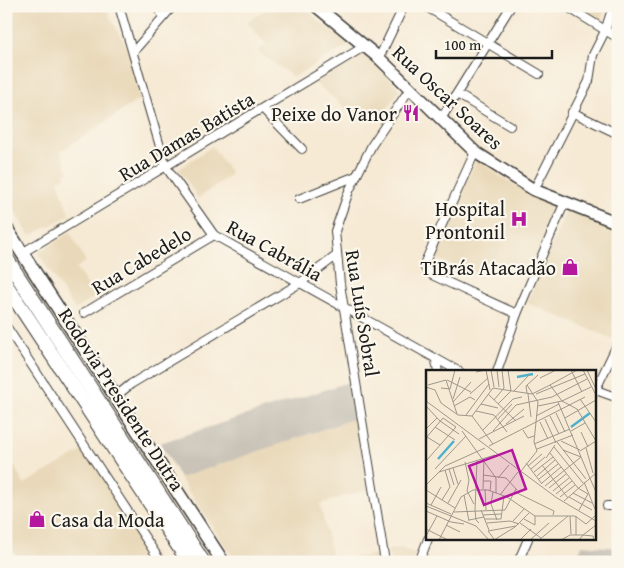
<svg xmlns="http://www.w3.org/2000/svg" width="624" height="568" viewBox="0 0 624 568" font-family="'Gentium Book Plus',serif">
<rect width="100%" height="100%" fill="#fbf7ec"/>
<filter id="ink" filterUnits="userSpaceOnUse"><feTurbulence type="fractalNoise" baseFrequency=".02" numOctaves="2"/><feDisplacementMap in="SourceGraphic" scale="10" xChannelSelector="R" yChannelSelector="G"/><feConvolveMatrix kernelMatrix="1 2 1 2 8 2 1 2 1" color-interpolation-filters="sRGB"/></filter>
<filter id="wash" filterUnits="userSpaceOnUse"><feTurbulence type="fractalNoise" baseFrequency=".0096" numOctaves="4" result="noise"/><feDisplacementMap in="SourceGraphic" scale="20" xChannelSelector="R" yChannelSelector="G"/><feGaussianBlur stdDeviation="1.12" result="paint"/><feColorMatrix in="noise" values="0 0 0 0 0 0 0 0 0 0 0 0 0 0 0 0 0 1.4 0 .05"/><feComposite in="paint" operator="in"/></filter>
<g filter="url(#wash)">
<rect width="100%" height="100%" fill="#f6ead5"/>
<g fill="#e9d9ba">
<path d="M6,6H107L110,17L131,55L140,99L61,151L68,172L64,174L65,177L58,180L69,215L30,236L6,199Z"/>
<path d="M270,6H304L321,23L351,44L293,77L257,51L267,45L247,22Z"/>
<path d="M576,6H605L601,22Z"/>
<path d="M365,53L400,89L382,117L372,108L363,122L315,83Z"/>
<path d="M212,146L231,174L198,198L179,169Z"/>
<path d="M477,158L498,175L557,208L528,277L489,260L480,278L434,257Z"/>
<path d="M566,210L618,228V329L613,339L527,303Z"/>
<path d="M70,232L86,262L76,268L95,297L75,310L38,253Z"/>
<path d="M356,418L368,489L320,504L333,562L377,554L379,562H236L180,478Z"/>
<path d="M86,449L157,560L24,562L6,545V467L13,464L24,484Z"/>
<path d="M402,548L415,554L412,562H390L388,550Z"/>
</g>
<g fill="#c9c3b8">
<path d="M349,382L356,418L180,478L160,443Z"/>
<path d="M582,545L618,548V562H521L526,550L577,558Z"/>
</g>
</g>
<g filter="url(#ink)">
<g fill="none" stroke-linecap="round" stroke-linejoin="round">
<g stroke="#3d3b38" stroke-width="10">
<g id="minor">
<path d="M119,6L166,167L214,235L460,372"/>
<path d="M155,6L164,16"/>
<path d="M425,6L539,74"/>
<path d="M566,6L618,38"/>
<path d="M133,52L173,6"/>
<path d="M379,58L404,6"/>
<path d="M457,94L510,126"/>
<path d="M263,109L302,149"/>
<path d="M572,112L618,134"/>
<path d="M441,119L511,6"/>
<path d="M475,152L425,262V268L432,275L517,314"/>
<path d="M534,190L589,81L593,55L605,31L613,6"/>
<path d="M299,199L356,176"/>
<path d="M22,253L365,46"/>
<path d="M84,313L214,235"/>
<path d="M6,326L161,562"/>
<path d="M436,360L438,372"/>
<path d="M497,372L517,314L564,204"/>
<path d="M596,390L618,398"/>
<path d="M595,391L618,343"/>
<path d="M115,397L131,384L300,283L336,256"/>
<path d="M607,506H618"/>
<path d="M385,562L340,284L335,231L349,191L372,145L411,87"/>
<path d="M419,562L428,539"/>
<path d="M518,562L528,539"/>
</g>
</g>
<g stroke="#3d3b38" stroke-width="14">
<path id="primary" d="M316,6L379,58L475,152L534,190L618,223"/>
</g>
<g stroke="#3d3b38" stroke-width="15">
<path id="trunk" d="M6,228L223,562"/>
</g>
<g stroke="#3d3b38" stroke-width="16">
<g id="motorway">
<path d="M6,258L203,562"/>
<path d="M6,285L189,562"/>
</g>
</g>
<use href="#minor" stroke="#fff" stroke-width="8"/>
<use href="#primary" stroke="#fff" stroke-width="11"/>
<use href="#trunk" stroke="#fff" stroke-width="12"/>
<use href="#motorway" stroke="#fff" stroke-width="14"/>
</g>
</g>
<defs>
<g id="restaurant-bare" transform="scale(1.35)"><path d="M-5-6h1v4h1v-4h1v4h1v-4h1v5L-1.5 .5V6h-2V.5L-5-1ZM5-6V6H3V1.5H1.5Q1.5-4 5-6Z" fill="#b5179e" stroke="#fbf7ec" stroke-width="2.5" paint-order="stroke"/></g>
<g id="hospital-bare" transform="scale(1.35)"><path d="M-5-5h3v3.5h4V-5h3V5h-3V1.5h-4V5h-3Z" fill="#b5179e" stroke="#fbf7ec" stroke-width="2.5" paint-order="stroke"/></g>
<g id="shop-bare" transform="scale(1.35)"><path d="M-5-2.5h2.3a2.7 3.5 0 0 1 5.4 0H5L5.5 6h-11ZM-1.5-2.5h3a1.5 2.3 0 0 0-3 0Z" fill="#b5179e" stroke="#fbf7ec" stroke-width="2.5" paint-order="stroke"/></g>
</defs>
<g fill-rule="evenodd">
<use href="#restaurant-bare" x="411" y="113"/>
<use href="#hospital-bare" x="519" y="219"/>
<use href="#shop-bare" x="570" y="267"/>
<use href="#shop-bare" x="37" y="519"/>
</g>
<g text-anchor="middle" dominant-baseline="central" stroke-width="4.5" stroke-linejoin="round" paint-order="stroke">
<g font-size="20" fill="#1c1c1c" stroke="#fbf7ec">
<text transform="translate(448 97) rotate(43)">Rua Oscar Soares</text>
<text transform="translate(186 136) rotate(-31)">Rua Damas Batista</text>
<text transform="translate(275 250) rotate(29)">Rua Cabrália</text>
<text transform="translate(141 260) rotate(-31)">Rua Cabedelo</text>
<text transform="translate(363 313) rotate(81)">Rua Luís Sobral</text>
<text transform="translate(122 399) rotate(57)">Rodovia Presidente Dutra</text>
</g>
<g font-size="20" fill="#1c1c1c" stroke="#fbf7ec" text-anchor="end">
<text x="397" y="113">Peixe do Vanor</text>
<text x="505" y="208">Hospital<tspan x="505" dy="23">Prontonil</tspan></text>
<text x="556" y="267">TiBrás Atacadão</text>
<text x="51" y="519" text-anchor="start">Casa da Moda</text>
</g>
</g>
<g transform="translate(426 370)">
<rect width="170" height="170" fill="#f6ead5"/>
<path fill="none" stroke="#4db1cd" stroke-width="2.5" d="M91,7L107,4M145,57L164,43M12,89L28,71"/>
<path fill="none" stroke="#9f988b" stroke-width="1" d="M65,0L68,17M71,0L73,17M145,0L156,22M157,0L170,25M161,0L170,19M50,2L60,0L64,20M114,8L130,0M20,10L31,44M21,10L45,22M2,15L20,10M124,15L151,0M0,17L9,20L15,33L32,45L46,46L67,18L106,24L124,15L136,31L151,39L170,71M15,18L24,19L29,0M88,21L103,5M101,23L100,16L112,5M44,24L62,8M62,24L90,51M102,24L105,47M110,24L159,4M27,29L34,7M154,29L170,52M68,30L78,18L76,0M0,31L131,128L170,151M27,32L45,12M132,32L163,106M55,34L72,38M72,34L85,21L82,0M0,36L14,51L33,64M28,36L44,27L49,30M112,36L136,31L165,17M50,41L68,45L81,62M130,43L139,62M40,45L63,14M46,46L67,74M110,46L133,34M124,46L133,64M139,48L170,30M72,49L86,34M119,49L130,73M114,52L122,69M80,54L98,39M9,57L29,70M0,59L11,48M57,60L87,29L96,27M97,60L102,68L108,66M36,61L70,108V123M67,61L90,35L126,27L161,9M145,61L159,53M155,62L162,77M1,67L14,75M0,68L17,48L30,57L0,91M53,69L98,46M135,71L154,80M131,72L160,109M108,74L144,59M63,76L159,27M128,77L157,113M160,78L167,103M111,79L147,65M137,80L155,87M154,81L170,71M124,83L152,118L162,124L153,140M120,88L129,75M51,90L49,140L50,150L53,153M39,92L43,110L41,121L48,134M100,93L116,114M116,95L142,128M102,96L116,84M27,98L32,114M9,99L40,66M23,99L28,115M105,99L119,87M95,101L111,81L108,72L112,32L101,15M13,102L69,85M108,102L127,87M57,105L80,108L91,120M111,106L129,90M163,106L170,122M72,108L83,95M113,109L132,94M57,111H65L64,121M158,112L169,139M116,113L135,97M0,115L19,96L59,78M119,116L155,87M123,118L140,104M57,119L58,88M59,119L60,140M0,120L29,138M127,121L143,108M67,122L65,134L71,150M89,122L128,141L127,145M147,123L166,133M130,124L146,111M38,125L43,151M74,125L92,102M134,127L149,115M143,127L166,140M16,130L24,117L19,100M138,131L170,103M0,133L25,144M22,133L35,110M5,135L15,117M0,136L50,156L63,170M55,140L63,160M0,141L25,152L38,154M28,142L79,140L90,119M57,145L75,144M144,146L145,164M59,149H75L78,126M98,149L109,155V146M43,150L58,147M87,151L98,139M61,153L84,151L93,154M94,153L115,168M20,155L34,162M0,159L22,170M150,165V146M0,166L11,146M68,169L62,161L90,156M13,170L35,127L47,120H62L81,127L109,146H149L160,154L170,145M68,170L89,157L103,143M94,170L105,159M104,170L123,153M113,170L142,146M135,170L144,165H157L170,155M153,170L157,165L167,166L168,170"/>
<path fill="#b5179e" fill-opacity="0.15" stroke="#b5179e" stroke-width="2.5" d="M86,80L100,119L58,135L43,96Z"/>
<rect width="170" height="170" fill="none" stroke="#1c1c1c" stroke-width="2.5"/>
</g>
<rect width="624" height="568" fill="none" stroke="#fbf7ec" stroke-width="25"/>
<path d="M436 50v8h116v-8" fill="none" stroke="#1c1c1c" stroke-width="2.5"/>
<text x="444" y="50" font-size="15" fill="#1c1c1c" stroke="#fbf7ec" stroke-width="4" paint-order="stroke">100 m</text>
</svg>
